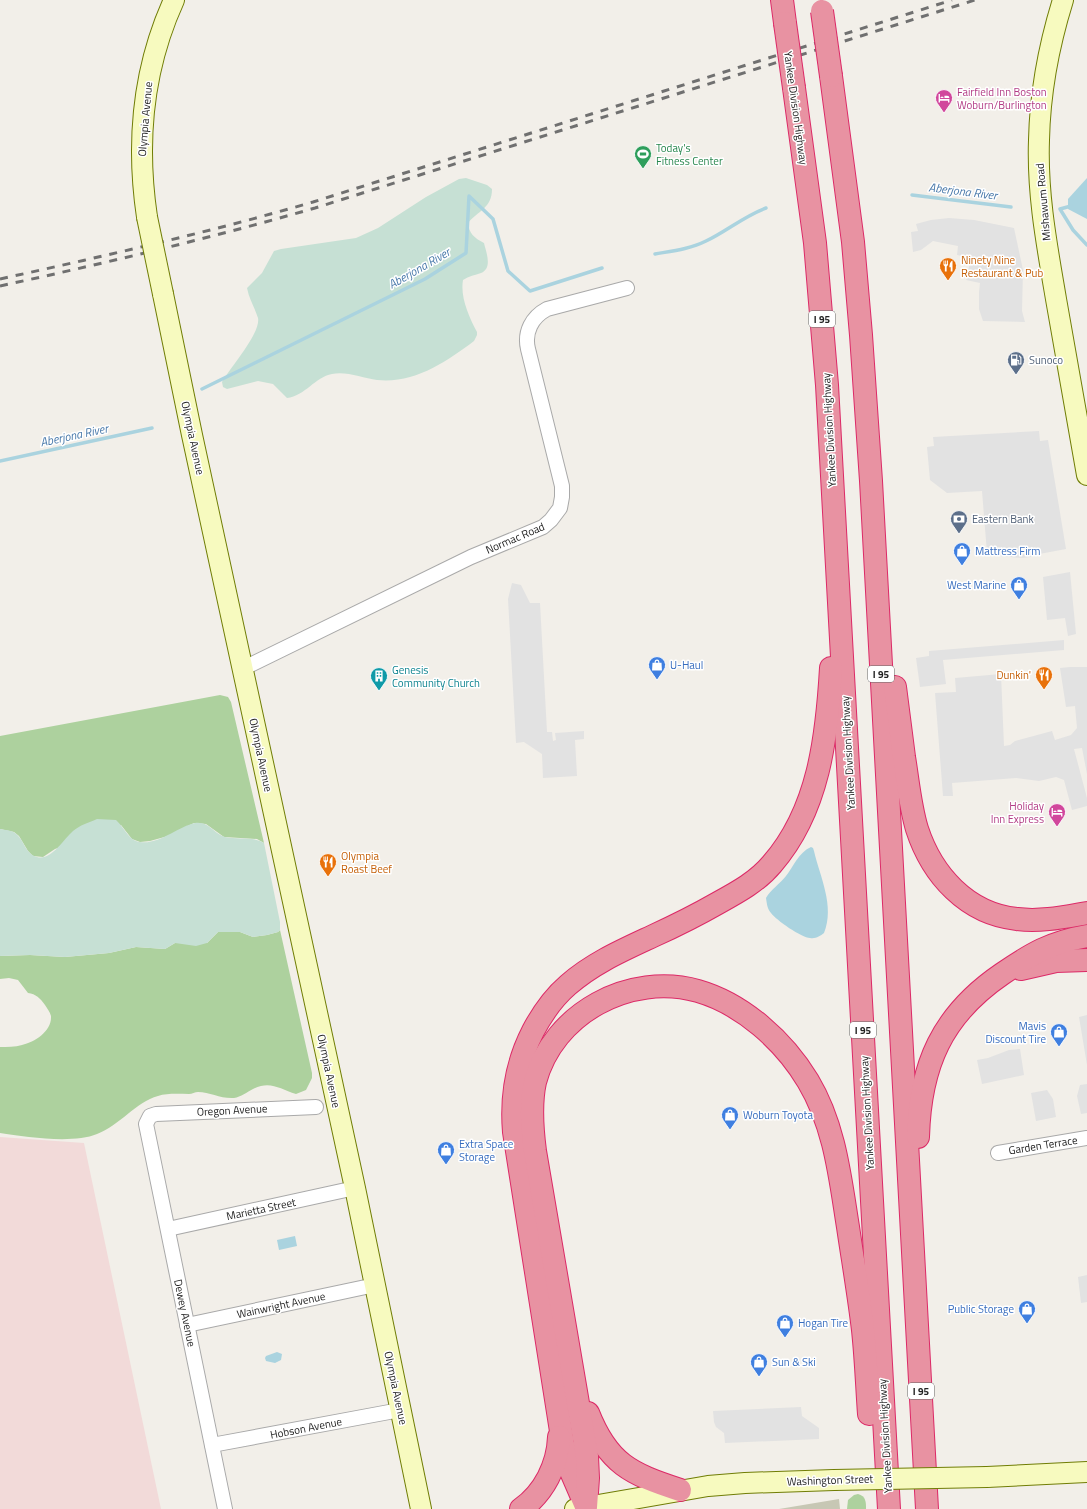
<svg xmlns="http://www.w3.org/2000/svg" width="1087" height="1509" viewBox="0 0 1087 1509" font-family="'Titillium Web',sans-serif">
<rect width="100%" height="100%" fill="#f2efe9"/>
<path fill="#f2dad9" d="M0,1137L84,1143L161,1509H0Z"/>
<path fill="#c7c7b4" d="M839,1499L840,1509H779Z"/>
<g fill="#add19e">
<path d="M220,695L228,697L231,702L264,843L257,839L224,837L206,824L194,823L168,836L150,841L140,842L132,839L121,825L55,849L43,857L33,856L28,851L19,836L14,832L0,829V736Z"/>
<path d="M280,930L312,1073V1078L306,1090L296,1094C280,1089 270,1080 253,1089C247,1092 241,1097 234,1098C221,1099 210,1092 198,1092C195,1092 192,1094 189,1094C179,1094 167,1093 158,1096C136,1102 119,1126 97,1134C73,1144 26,1137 0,1133V1047C7,1047 15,1047 22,1045C35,1042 52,1031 51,1016C50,1012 47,1008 45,1005C40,998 36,994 28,993L18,980L9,978L0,979V956L30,955L65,957L109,953L136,947L165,949L175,943H207L218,932H240L253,937L267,935L278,932Z"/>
<path d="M858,1494C866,1496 866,1502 866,1509H847L848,1500L854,1495Z"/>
</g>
<g fill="#c6e0d4">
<path d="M466,178L487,185L492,189C492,208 478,211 468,223C469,233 474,238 484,243C486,252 493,268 481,273C475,275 469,276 463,280C460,297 469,317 477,332V335L474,341C446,362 414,384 377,380C363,378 346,371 332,374C315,377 305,396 287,398L273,384L258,381L227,389L223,387L222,382C230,368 261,333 258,318C255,308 249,299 247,288L262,273L274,251L281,249L356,238L378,228L426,197L459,179Z"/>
<path d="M97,819L116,820C124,827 129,841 140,842C159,845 179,826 195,823C209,821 214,834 225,837C238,840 252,836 264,843L280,922V930L278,932L267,935L253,937L240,932H218L207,943L196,946L175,943L165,949L136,947L109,953L65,957L30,955L0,956V829C5,830 11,830 15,833C24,839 25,854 37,857C51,861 63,840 73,831C80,825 88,823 97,819Z"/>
</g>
<g fill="#e2e2e2">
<path d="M949,218L974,220L1014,228L1023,270L1022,311L1025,322L983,321L979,309V292L980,283L966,280L971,258L957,255L958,246L933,241L921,250L913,252L911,232L918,231L916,224L931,220Z"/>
<path d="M1039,431L1040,441L1048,440L1066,549L1034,555L1031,557L1022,558L999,556V552L987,553L982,491L947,493L930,480L927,447L934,446L933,437Z"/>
<path d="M1070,572L1076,634L1068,636L1065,618L1047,620L1043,577Z"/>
<path d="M512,583L521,585L530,603H540L547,732H552L553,741L556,740L555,733L584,731V739L575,740L577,776L543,778L542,754L524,742L516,743L508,599Z"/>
<path d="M1064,640V650L943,660L946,684L920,687L916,658L929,656V651Z"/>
<path d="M1070,667H1087V774L1082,748L1074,749L1087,798V806L1072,810L1064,780L1056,777L1039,781L1016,778L952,783L953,796H943L935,693L956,692L955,678L1001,674L1004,746L1010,745L1015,741L1052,731L1055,740L1071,735L1077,728L1075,706L1066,707L1060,668Z"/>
<path d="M1087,1015V1065L1079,1017Z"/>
<path d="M1020,1049L1024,1075L982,1084L977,1060L988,1058L1009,1050Z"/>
<path d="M1087,1084V1113L1081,1114L1077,1096L1080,1085Z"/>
<path d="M1047,1090L1053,1099L1056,1117L1036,1121L1031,1093Z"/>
<path d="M1087,1275V1302L1081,1303L1078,1277Z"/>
<path d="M801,1407L802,1416L819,1428V1439L725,1443L724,1433L716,1427L714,1422L713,1411Z"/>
</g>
<g fill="#aad3df">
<path d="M1087,178V219L1068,209V199Z"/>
<path d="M811,847L813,848L814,851C820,877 835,906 824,933C820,936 816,939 810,938C802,938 776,920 771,913C767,908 767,904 766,898C771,889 780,884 786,876C793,867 799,852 811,847Z"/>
<path d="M295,1236L297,1246L279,1250L277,1240Z"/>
<path d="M277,1352L282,1354L281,1360L275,1363L266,1361L265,1358L266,1356Z"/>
</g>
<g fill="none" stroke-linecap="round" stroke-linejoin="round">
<g stroke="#aad3df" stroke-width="3.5">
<path d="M912,195L1011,207"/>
<path d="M1071,206L1060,209L1073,230L1087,245"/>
<path d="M655,254C672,251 690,249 706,241C727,231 744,216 766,208"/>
<path d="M202,389L425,279L466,253L469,196L493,219L508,271L530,291L602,268"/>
<path d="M0,461L152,428"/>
</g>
<g stroke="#a9a9a9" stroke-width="16">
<g id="street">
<path d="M242,669L471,557L543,527L551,520L560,508L562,497V486L528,349C524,332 532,317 547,309L627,288"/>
<path d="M998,1153L1087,1138"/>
<path d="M168,1229L355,1188"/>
<path d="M187,1325L375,1285"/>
<path d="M212,1445L400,1410"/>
<path d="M225,1509L146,1124L150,1116L156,1114L316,1107"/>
</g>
</g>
<g stroke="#707d05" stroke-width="22">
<g id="secondary">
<path d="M1063,0C1049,45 1040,93 1039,140C1037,194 1047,246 1056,299C1066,358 1077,416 1087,475"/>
<path d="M147,217C136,143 143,68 174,0"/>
<path d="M163,294L192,435L355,1188L421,1509"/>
<path d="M987,1477L1087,1472"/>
<path d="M575,1509L708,1486L745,1483L834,1480"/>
</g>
</g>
<g stroke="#dc2a67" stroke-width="24">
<g id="highway">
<path d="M782,0L785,23"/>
<path d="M831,76L853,242L861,335L871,481L927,1509"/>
<path d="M794,88L815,243L827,385L889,1509"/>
<path d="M895,687C898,710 901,734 904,757C908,781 910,806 917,829C932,875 967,914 1017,919C1041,922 1064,917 1087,913"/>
<path d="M1021,969L1056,961L1087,960"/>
<path d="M918,1137C920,1065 942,1015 1002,974C1031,954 1051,942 1087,936"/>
<path d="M588,1413C608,1464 631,1474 680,1490"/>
<path d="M585,1504L569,1467L563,1444L514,1132C511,1097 517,1062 533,1031C542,1014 554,997 568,985C593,963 623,950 653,936C675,926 697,915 718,903C738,892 758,881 772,864C819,810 827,737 831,668"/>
<path d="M586,1507L588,1478L587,1456L535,1151C532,1128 530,1105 535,1082C553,1013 630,972 698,991C743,1004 784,1041 808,1081C835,1126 840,1177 848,1227C853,1261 859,1296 863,1330C866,1358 867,1386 869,1414"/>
<path d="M521,1509C544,1493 558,1465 559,1437"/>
</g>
</g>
<use href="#street" stroke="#fff" stroke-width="14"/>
<use href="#secondary" stroke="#f7fabf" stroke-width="20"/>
<use href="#highway" stroke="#e892a2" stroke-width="22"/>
<g stroke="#707070" stroke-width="3" stroke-dasharray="8 8" stroke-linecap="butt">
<path d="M0,279C105,256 210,232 313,202L952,0"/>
<path d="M0,286C106,263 211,238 315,208L975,0"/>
</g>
<g stroke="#707d05" stroke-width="22" stroke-linecap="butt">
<g id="secondary-bridge">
<path d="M147,217L163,294"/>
<path d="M834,1480L987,1477"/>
</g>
</g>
<g stroke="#dc2a67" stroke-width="24" stroke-linecap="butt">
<g id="highway-bridge">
<path d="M822,11L831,76"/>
<path d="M785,23L794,88"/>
</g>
</g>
<use href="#secondary-bridge" stroke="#f7fabf" stroke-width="20"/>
<use href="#highway-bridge" stroke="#e892a2" stroke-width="22"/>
</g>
<defs>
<g id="hotel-pin" transform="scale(0.9)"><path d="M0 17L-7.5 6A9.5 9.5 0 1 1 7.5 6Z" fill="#d1479c" stroke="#fff"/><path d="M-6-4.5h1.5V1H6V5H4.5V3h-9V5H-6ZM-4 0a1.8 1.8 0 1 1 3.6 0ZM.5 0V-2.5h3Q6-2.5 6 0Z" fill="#fff"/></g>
<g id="stadium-pin" transform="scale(0.9)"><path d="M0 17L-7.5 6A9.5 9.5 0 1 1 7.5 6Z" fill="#2e9e5b" stroke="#fff"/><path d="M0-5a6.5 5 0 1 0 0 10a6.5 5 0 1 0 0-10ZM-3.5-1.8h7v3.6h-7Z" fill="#fff"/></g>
<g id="restaurant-pin" transform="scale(0.9)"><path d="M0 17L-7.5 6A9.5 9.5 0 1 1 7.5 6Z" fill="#e8710a" stroke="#fff"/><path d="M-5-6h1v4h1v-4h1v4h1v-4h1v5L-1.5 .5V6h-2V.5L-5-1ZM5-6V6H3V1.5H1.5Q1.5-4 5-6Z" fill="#fff"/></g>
<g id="fuel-pin" transform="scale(0.9)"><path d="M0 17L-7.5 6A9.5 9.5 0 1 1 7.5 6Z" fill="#5c6f8a" stroke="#fff"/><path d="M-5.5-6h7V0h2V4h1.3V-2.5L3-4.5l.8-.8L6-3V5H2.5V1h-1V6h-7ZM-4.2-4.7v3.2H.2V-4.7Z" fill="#fff"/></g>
<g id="bank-pin" transform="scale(0.9)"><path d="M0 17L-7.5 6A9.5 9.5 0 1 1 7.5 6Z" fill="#5c6f8a" stroke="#fff"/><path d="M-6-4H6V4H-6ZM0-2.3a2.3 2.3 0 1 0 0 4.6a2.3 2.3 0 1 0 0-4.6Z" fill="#fff"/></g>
<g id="shop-pin" transform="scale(0.9)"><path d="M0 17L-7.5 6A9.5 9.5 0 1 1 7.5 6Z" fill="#3f7fe0" stroke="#fff"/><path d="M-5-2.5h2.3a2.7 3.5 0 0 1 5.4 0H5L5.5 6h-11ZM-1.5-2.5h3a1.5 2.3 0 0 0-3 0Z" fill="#fff"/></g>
<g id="building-pin" transform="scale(0.9)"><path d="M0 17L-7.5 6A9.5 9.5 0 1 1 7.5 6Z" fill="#0f9aa8" stroke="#fff"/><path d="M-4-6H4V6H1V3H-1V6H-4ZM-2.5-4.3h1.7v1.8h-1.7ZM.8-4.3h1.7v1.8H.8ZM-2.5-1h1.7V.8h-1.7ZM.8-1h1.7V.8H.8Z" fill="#fff"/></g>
</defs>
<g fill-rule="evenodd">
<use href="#hotel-pin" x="944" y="98"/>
<use href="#stadium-pin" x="643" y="154"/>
<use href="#restaurant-pin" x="948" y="266"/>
<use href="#fuel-pin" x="1016" y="360"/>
<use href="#bank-pin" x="959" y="519"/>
<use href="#shop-pin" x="962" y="551"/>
<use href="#shop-pin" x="1019" y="585"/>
<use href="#shop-pin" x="657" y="665"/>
<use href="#restaurant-pin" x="1044" y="675"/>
<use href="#building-pin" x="379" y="676"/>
<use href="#hotel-pin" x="1057" y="812"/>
<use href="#restaurant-pin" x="328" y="862"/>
<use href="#shop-pin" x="1059" y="1032"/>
<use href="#shop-pin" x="730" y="1115"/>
<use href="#shop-pin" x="446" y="1150"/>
<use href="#shop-pin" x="1027" y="1309"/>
<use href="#shop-pin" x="785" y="1323"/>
<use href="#shop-pin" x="759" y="1362"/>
</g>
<g text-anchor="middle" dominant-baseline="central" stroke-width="3" stroke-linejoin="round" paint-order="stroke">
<g fill="#fff" stroke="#646464" stroke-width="1">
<rect x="809" y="311" width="26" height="16" rx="3"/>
<rect x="868" y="666" width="26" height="16" rx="3"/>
<rect x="850" y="1022" width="26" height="16" rx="3"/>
<rect x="908" y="1383" width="26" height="16" rx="3"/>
</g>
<g font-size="10" font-weight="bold" fill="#222">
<text x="822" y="319">I 95</text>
<text x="881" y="674">I 95</text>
<text x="863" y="1030">I 95</text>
<text x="921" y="1391">I 95</text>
</g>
<g font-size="11" fill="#b23c85" stroke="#fff" text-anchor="start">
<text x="957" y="92">Fairfield Inn Boston<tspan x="957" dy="13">Woburn/Burlington</tspan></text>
<text x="1044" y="806" text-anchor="end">Holiday<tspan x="1044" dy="13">Inn Express</tspan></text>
</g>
<g font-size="11" fill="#222" stroke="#fff">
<text transform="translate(796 108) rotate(82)">Yankee Division Highway</text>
<text transform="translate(145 119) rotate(-85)">Olympia Avenue</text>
<text transform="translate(1043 202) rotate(-95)">Mishawum Road</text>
<text transform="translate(829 430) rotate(-93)">Yankee Division Highway</text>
<text transform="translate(193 438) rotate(78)">Olympia Avenue</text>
<text transform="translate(515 538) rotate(-23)">Normac Road</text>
<text transform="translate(848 753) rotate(-93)">Yankee Division Highway</text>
<text transform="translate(261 755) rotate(78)">Olympia Avenue</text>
<text transform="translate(329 1071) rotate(78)">Olympia Avenue</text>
<text transform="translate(232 1110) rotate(-3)">Oregon Avenue</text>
<text transform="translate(867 1113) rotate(-93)">Yankee Division Highway</text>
<text transform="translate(1043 1145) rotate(-9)">Garden Terrace</text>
<text transform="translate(261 1209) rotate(-12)">Marietta Street</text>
<text transform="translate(281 1305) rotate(-12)">Wainwright Avenue</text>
<text transform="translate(185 1313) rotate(78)">Dewey Avenue</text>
<text transform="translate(396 1388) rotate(78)">Olympia Avenue</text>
<text transform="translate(306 1428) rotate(-11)">Hobson Avenue</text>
<text transform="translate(885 1436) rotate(-93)">Yankee Division Highway</text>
<text transform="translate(830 1480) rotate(-2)">Washington Street</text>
</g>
<g font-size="11" fill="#27864d" stroke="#fff" text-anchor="start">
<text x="656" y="148">Today's<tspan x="656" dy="13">Fitness Center</tspan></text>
</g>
<g font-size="11" fill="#c56008" stroke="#fff" text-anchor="start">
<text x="961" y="260">Ninety Nine<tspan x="961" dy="13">Restaurant &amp; Pub</tspan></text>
<text x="1031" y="675" text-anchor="end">Dunkin'</text>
<text x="341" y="856">Olympia<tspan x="341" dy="13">Roast Beef</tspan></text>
</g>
<g font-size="11" fill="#4e5e75" stroke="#fff" text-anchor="start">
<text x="1029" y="360">Sunoco</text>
<text x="972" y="519">Eastern Bank</text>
</g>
<g font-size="11" fill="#366cbe" stroke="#fff" text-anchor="start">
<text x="975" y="551">Mattress Firm</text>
<text x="1006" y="585" text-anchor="end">West Marine</text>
<text x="670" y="665">U-Haul</text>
<text x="1046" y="1026" text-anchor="end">Mavis<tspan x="1046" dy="13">Discount Tire</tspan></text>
<text x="743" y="1115">Woburn Toyota</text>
<text x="459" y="1144">Extra Space<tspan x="459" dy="13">Storage</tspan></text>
<text x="1014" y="1309" text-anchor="end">Public Storage</text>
<text x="798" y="1323">Hogan Tire</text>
<text x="772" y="1362">Sun &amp; Ski</text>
</g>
<g font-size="11" fill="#0d838f" stroke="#fff" text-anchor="start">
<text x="392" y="670">Genesis<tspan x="392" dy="13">Community Church</tspan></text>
</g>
<g font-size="12" font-style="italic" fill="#4a7aab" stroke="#fff">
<text transform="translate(963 191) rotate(7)">Aberjona River</text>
<text transform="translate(419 268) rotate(-30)">Aberjona River</text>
<text transform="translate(74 435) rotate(-12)">Aberjona River</text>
</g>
</g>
</svg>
